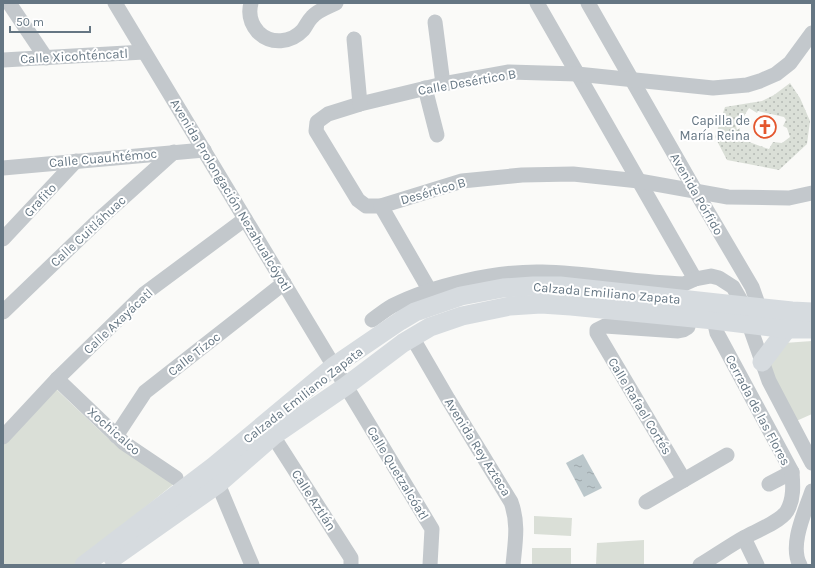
<svg xmlns="http://www.w3.org/2000/svg" width="815" height="568" viewBox="0 0 815 568" font-family="Karla,sans-serif">
<defs>
<pattern id="park-dots" width="8" height="8" patternUnits="userSpaceOnUse"><rect width="8" height="8" fill="#dadfd7"/><path d="M2 2h.1M6 6h.1" fill="none" stroke="#b4b9b4" stroke-width="1.8" stroke-linecap="round"/></pattern>
<pattern id="water-ripples" width="26" height="14" patternUnits="userSpaceOnUse"><rect width="26" height="14" fill="#bbc7cb"/><path d="M2 4q2-2 4 0t4 0M15 11q2-2 4 0t4 0" fill="none" stroke="#9ca6aa"/></pattern>
</defs>
<rect width="100%" height="100%" fill="#fafaf8"/>
<g fill="#dadfd7">
<path d="M812,341V414L794,422L768,374L770,354L784,343Z"/>
<path d="M56,389L113,443L175,483L74,565H3V434Z"/>
<path d="M534,516L572,518L571,536L534,534Z"/>
<path d="M644,540V565H596L597,543Z"/>
<rect x="532" y="548" width="39" height="17"/>
</g>
<path fill="url(#park-dots)" fill-rule="evenodd" d="M790,83L800,98L810,121L807,144L779,170L727,160L715,137L725,107L762,101L774,95ZM749,108L757,113L758,111L784,117L786,120L783,126L787,128L790,137L782,143L773,142L769,149C759,145 738,142 740,128L737,130L736,126L741,114L743,113L744,116Z"/>
<path fill="url(#water-ripples)" d="M583,454L602,488L584,497L566,463Z"/>
<g fill="none" stroke-linecap="round" stroke-linejoin="round">
<g stroke="#c3c8cc" stroke-width="15">
<path d="M9,3L46,58"/>
<path d="M115,3L432,529L430,565"/>
<path d="M251,3C248,14 251,24 258,32C271,45 291,43 303,30C306,26 308,21 312,17C318,10 328,7 336,3"/>
<path d="M537,3L695,279"/>
<path d="M588,3L696,192L752,287L759,307V317"/>
<path d="M435,22L443,84"/>
<path d="M812,33L790,63L776,74L760,81L747,85L713,88L577,74L509,72L443,84L360,104L328,114L317,122L316,131L358,200L366,206H381L462,181L522,175L573,174L639,181L728,197L789,198L812,193"/>
<path d="M354,39L360,104"/>
<path d="M3,60L144,52"/>
<path d="M425,88L437,135"/>
<path d="M3,168L204,150"/>
<path d="M381,206L430,291"/>
<path d="M3,239L76,161"/>
<path d="M3,312L104,215L174,152"/>
<path d="M372,320C379,315 385,310 392,306C433,285 497,271 542,272C590,273 637,283 684,284L695,279L711,276L719,278L733,287L740,299L769,381L812,463"/>
<path d="M412,337L448,399L511,502C519,524 515,543 513,565"/>
<path d="M57,379L124,443L176,478"/>
<path d="M116,436L145,392L284,283"/>
<path d="M273,436L351,558V565"/>
<path d="M3,437L57,379L144,294L245,219"/>
<path d="M684,480L597,333V330L605,326L678,331L683,330L688,327L691,307"/>
<path d="M218,484L252,565"/>
<path d="M769,484L792,472"/>
<path d="M646,502L727,455"/>
<path d="M744,538L757,565"/>
<path d="M700,565C715,556 729,546 745,537C756,531 780,522 787,511C794,499 793,485 792,472L717,333L714,320V311"/>
<path d="M800,565C789,545 805,512 812,491"/>
</g>
<g stroke="#d6dbdf" stroke-width="19">
<path d="M762,362L787,329"/>
<path d="M113,558L218,484L273,436L346,386L403,343L430,327L462,316L510,306L541,304L571,306L714,320L787,329H812"/>
<path d="M84,565L214,466L334,366L400,321L415,312L461,296L503,288L533,286H560L792,311L812,312"/>
</g>
</g>
<defs>
<g id="church-ring" transform="scale(1.15)"><circle r="9.5" fill="#fff" stroke="#e4572e" stroke-width="1.5"/><path d="M-1.2-6h2.4v3.5h3.3v2.4h-3.3V6h-2.4V-.1h-3.3v-2.4h3.3Z" fill="#e4572e"/></g>
</defs>
<g fill-rule="evenodd">
<use href="#church-ring" x="765" y="127"/>
</g>
<g text-anchor="middle" dominant-baseline="central" stroke-width="4" stroke-linejoin="round" paint-order="stroke">
<g font-size="13" fill="#657683" stroke="#fff">
<text transform="translate(74 56) rotate(-3)">Calle Xicohténcatl</text>
<text transform="translate(467 82) rotate(-10)">Calle Desértico B</text>
<text transform="translate(103 158) rotate(-5)">Calle Cuauhtémoc</text>
<text transform="translate(433 191) rotate(-16)">Desértico B</text>
<text transform="translate(697 194) rotate(60)">Avenida Pórfido</text>
<text transform="translate(231 195) rotate(59)">Avenida Prolongación Nezahualcóyotl</text>
<text transform="translate(40 200) rotate(-47)">Grafito</text>
<text transform="translate(88 231) rotate(-43)">Calle Cuitláhuac</text>
<text transform="translate(607 293) rotate(5)">Calzada Emiliano Zapata</text>
<text transform="translate(118 321) rotate(-43)">Calle Axayácatl</text>
<text transform="translate(194 354) rotate(-38)">Calle Tízoc</text>
<text transform="translate(303 395) rotate(-38)">Calzada Emiliano Zapata</text>
<text transform="translate(640 406) rotate(59)">Calle Rafael Cortés</text>
<text transform="translate(758 410) rotate(62)">Cerrada de las Flores</text>
<text transform="translate(114 431) rotate(41)">Xochicalco</text>
<text transform="translate(478 447) rotate(58)">Avenida Rey Azteca</text>
<text transform="translate(398 473) rotate(59)">Calle Quetzalcóatl</text>
<text transform="translate(314 500) rotate(57)">Calle Aztlán</text>
</g>
<g font-size="13" fill="#657683" stroke="#fff" text-anchor="end">
<text x="750" y="120">Capilla de<tspan x="750" dy="15">María Reina</tspan></text>
</g>
</g>
<rect width="815" height="568" fill="none" stroke="#657683" stroke-width="8"/>
<path d="M10 26v6h80v-6" fill="none" stroke="#657683" stroke-width="2"/>
<text x="16" y="26" font-size="12" fill="#657683" stroke="#ffffff" stroke-width="3" paint-order="stroke">50 m</text>
</svg>
